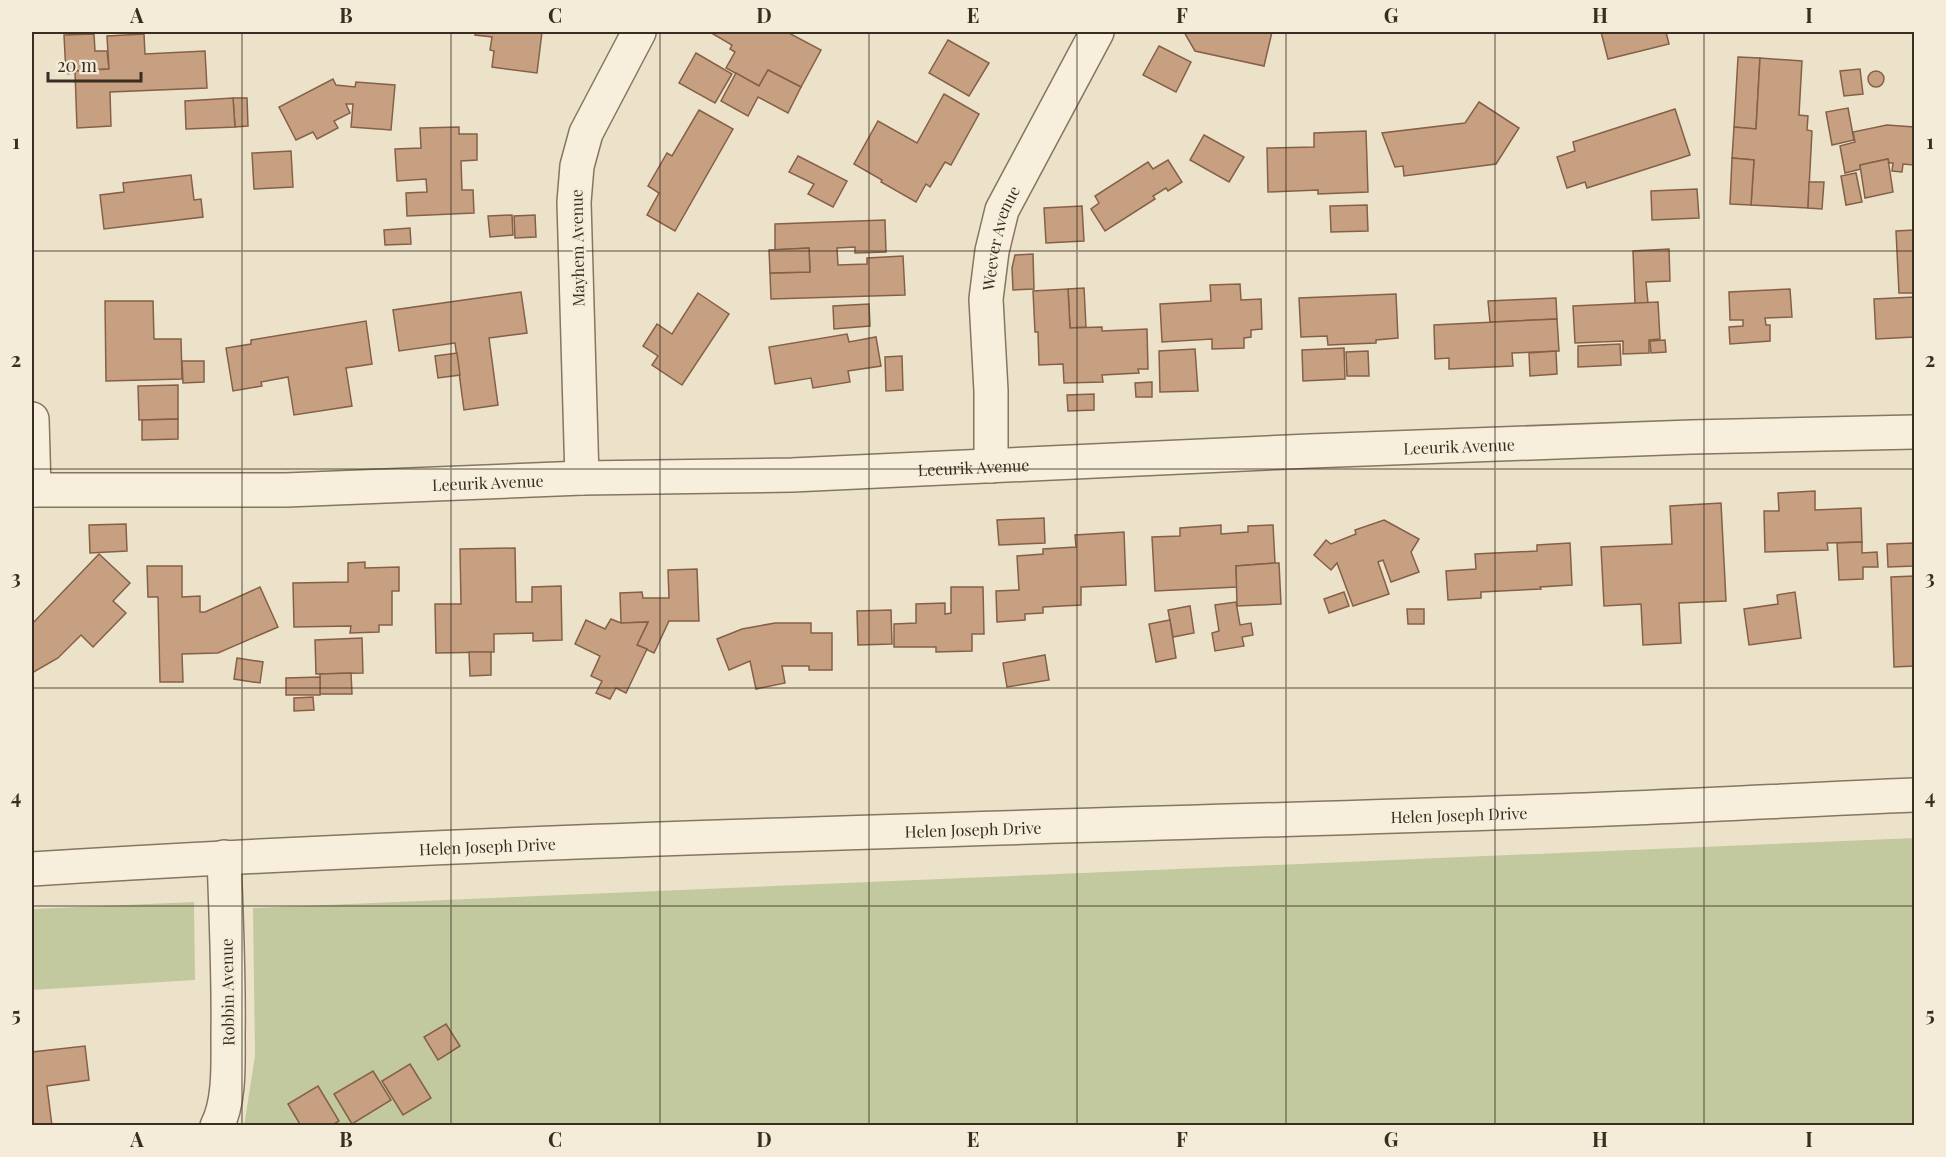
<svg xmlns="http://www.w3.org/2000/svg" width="1946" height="1157" viewBox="0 0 1946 1157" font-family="'Playfair Display',serif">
<rect width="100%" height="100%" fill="#ece2c9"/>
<g fill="#c3c99e">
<path d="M1914,838V1125L244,1126L255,1056L253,908Z"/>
<path d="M194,902L195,980L32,990V909Z"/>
</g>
<g fill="#c7a082" stroke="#856047" stroke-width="1.5">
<path d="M476,32H542L537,73L492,67L494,51L490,50L492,37L475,35Z"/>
<path d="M714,32H787L821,50L801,87L768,70L759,86L726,68L735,52L730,49L732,45L713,34Z"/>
<path d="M1184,32H1272L1264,66L1195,51Z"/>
<path d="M1601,32H1666L1669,44L1608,59Z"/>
<path d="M94,34L95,51H107L109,69L75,71V73L66,74L64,35Z"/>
<path d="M144,34L145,54L205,51L207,88L110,92L111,126L77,128L75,71L109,69L107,36Z"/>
<path d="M948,40L989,63L969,96L929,73Z"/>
<path d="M1159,46L1191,62L1176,92L1143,75Z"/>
<path d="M696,53L732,74L715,103L679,83Z"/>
<path d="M1738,57L1760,58L1756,129L1734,127Z"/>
<path d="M1760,58L1802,61L1799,115L1808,116L1807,130L1812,131L1808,208L1751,205L1754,160L1732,158L1734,127L1756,129Z"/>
<path d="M1860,69L1863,94L1844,96L1840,71Z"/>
<path d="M768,70L801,87L788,113L758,97L748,116L721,101L736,73L759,86Z"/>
<circle cx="1876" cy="79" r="8"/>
<path d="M333,79L336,85L355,87L356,82L395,85L391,130L351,127L353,104H346L350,113L334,121L338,128L317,139L313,132L296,140L279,107Z"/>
<path d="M944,94L979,114L951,165L945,162L930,187L926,184L916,202L881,182L882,180L854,164L878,121L917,143Z"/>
<path d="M233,98H247L248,126L235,127Z"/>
<path d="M233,98L235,127L186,129L185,101Z"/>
<path d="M1479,102L1519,128L1496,164L1404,176L1403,166L1395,167L1382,133L1465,123Z"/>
<path d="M1848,108L1854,140L1832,145L1826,112Z"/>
<path d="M1675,109L1690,155L1587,188L1585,182L1567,188L1557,157L1575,151L1573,142Z"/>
<path d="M699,110L733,129L675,231L647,215L659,193L648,186L667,153L672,156Z"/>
<path d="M1887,125L1914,127V165L1903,164L1902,172L1892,171L1893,163H1889L1888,159L1860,165L1861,169L1845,173L1840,146L1855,142L1853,132Z"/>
<path d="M459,127V134H477V160L461,161L462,190H473L474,213L407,216L406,193L427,192L426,179L397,181L395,149L421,148L420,128Z"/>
<path d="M1366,131L1368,192L1318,194V190L1268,192L1267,148L1314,147V133Z"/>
<path d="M1204,135L1244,157L1229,182L1190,160Z"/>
<path d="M291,151L293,187L254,189L252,153Z"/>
<path d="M798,156L847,181L833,207L808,194L814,184L789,172Z"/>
<path d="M1732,158L1754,160L1751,205L1730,204Z"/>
<path d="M1888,159L1893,192L1865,198L1860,165Z"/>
<path d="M1168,160L1182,182L1168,191L1166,188L1153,196L1155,199L1105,231L1091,209L1099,203L1095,196L1148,162L1153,169Z"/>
<path d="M1856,173L1862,202L1846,205L1841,176Z"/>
<path d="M191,175L194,200L201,199L203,217L104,229L100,195L124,192L123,183Z"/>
<path d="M1809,182H1824L1822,209L1808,208Z"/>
<path d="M1697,189L1699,218L1652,220L1651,191Z"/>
<path d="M1367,205L1368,231L1331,232L1330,206Z"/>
<path d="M1082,206L1084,241L1046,243L1044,208Z"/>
<path d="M512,215L513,235L490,237L488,216Z"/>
<path d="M535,215L536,237L515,238L514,216Z"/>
<path d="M885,220L886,252L855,253V247L837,248L838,265L867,264V258L903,256L905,295L771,299L770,273L810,272L809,248L775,250V224Z"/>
<path d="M410,228L411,244L385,245L384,230Z"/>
<path d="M1914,230V293H1899L1896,231Z"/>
<path d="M809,248L810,272L770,273L769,250Z"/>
<path d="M1669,249L1670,281L1646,282L1648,303L1635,304L1633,251Z"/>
<path d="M1033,254L1034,289L1013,290L1012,268L1015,255Z"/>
<path d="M1240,284L1241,300L1261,299L1262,329L1251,330V337L1244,338V348L1212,349V339L1162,342L1160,304L1211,301L1210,285Z"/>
<path d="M1084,288L1086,327L1070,328L1068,289Z"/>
<path d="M1068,289L1070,328L1102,327V331L1147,329L1148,369H1138L1139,373L1102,375L1103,382L1064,383L1063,364L1039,365L1038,332H1035L1033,291Z"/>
<path d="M1790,289L1792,317L1765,318L1766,325H1770V341L1730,344L1729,327L1743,326V320H1730L1729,292Z"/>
<path d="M521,292L527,333L489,338L498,405L464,410L455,343L399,351L393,310Z"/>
<path d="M698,293L729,314L682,385L652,365L658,356L643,346L657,324L672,334Z"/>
<path d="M1396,294L1398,338L1376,340V343L1328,345L1327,336L1301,337L1299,298Z"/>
<path d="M1914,297V337L1876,339L1874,299Z"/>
<path d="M1556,298L1557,319L1490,322L1488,301Z"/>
<path d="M105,301H153L154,339H181L182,379L106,381Z"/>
<path d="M1658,302L1660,339L1649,340V353L1623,354V341L1575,343L1573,306Z"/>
<path d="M869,304L870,326L834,329L833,306Z"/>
<path d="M1557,319L1559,351L1512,353L1513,366L1449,369V358L1435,359L1434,325Z"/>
<path d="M366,321L372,364L346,368L352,406L294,415L288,377L261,382L262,386L233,391L226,348L251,344V340Z"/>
<path d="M847,334L849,342L876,337L881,366L848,371L850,382L813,388L811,378L775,384L769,347Z"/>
<path d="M1665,340L1666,352L1651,353L1650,341Z"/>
<path d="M1620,344L1621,365L1578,367V346Z"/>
<path d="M1344,348L1345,379L1303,381L1302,350Z"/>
<path d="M1195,349L1198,391L1160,392L1159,351Z"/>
<path d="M1368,351L1369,376H1347L1346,352Z"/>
<path d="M1556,351L1557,374L1530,376L1529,353Z"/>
<path d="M457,353L460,375L438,378L435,356Z"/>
<path d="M902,356L903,390L886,391L885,357Z"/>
<path d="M182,361H204V382L183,383Z"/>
<path d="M1152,382V397H1136L1135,383Z"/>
<path d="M178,385V419L139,420L138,386Z"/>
<path d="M1094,394V410L1068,411L1067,395Z"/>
<path d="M178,419V439L142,440V420Z"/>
<path d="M1815,491V510L1861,508L1862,542L1827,543L1828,550L1765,552L1764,511H1779L1778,493Z"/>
<path d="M1721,503L1726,601L1679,603L1681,643L1643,645L1641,604L1604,606L1601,547L1672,544L1670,506Z"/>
<path d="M1044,518L1045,543L999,545L997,520Z"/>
<path d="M1384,520L1419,539L1411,552L1419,572L1391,582L1383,560L1378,562L1389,594L1353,606L1337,563L1331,570L1314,555L1326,540L1331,544L1356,534L1355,530Z"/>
<path d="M126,524L127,551L90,553L89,525Z"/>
<path d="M1221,525V534L1248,532V526L1273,525L1275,563L1236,566L1237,587L1155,591L1152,537L1180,536V528Z"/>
<path d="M1124,532L1126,585L1081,587V605L1043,607V613L1025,614V620L997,622L996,591L1019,590L1017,556L1043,554V549L1076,547L1075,535Z"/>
<path d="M1862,542V553L1877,552L1878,567H1863V579L1839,580L1837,543Z"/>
<path d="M1570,543L1572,585L1540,587L1541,589L1481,592V598L1448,600L1446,571L1476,569L1475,554L1537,551V545Z"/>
<path d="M1914,543V566L1888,567L1887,544Z"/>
<path d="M515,548L516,602H532V587L561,586L562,640L533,641V633L494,634V652L436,653L435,604H461L460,549Z"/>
<path d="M99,554L130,583L113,601L126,613L93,647L81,635L58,658L32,673V624Z"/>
<path d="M365,562V568L399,567V591H392V625H379V632L350,633L351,626L294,627L293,583L348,582V563Z"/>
<path d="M1275,563H1279L1281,604L1237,606L1236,566Z"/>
<path d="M147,566H182V597L200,596V612H205L260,587L278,627L218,653L182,654L183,682H160L158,597H148Z"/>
<path d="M697,569L699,621H669L654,653L637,645L648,622L621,623L620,593L642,592L643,598H669L668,570Z"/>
<path d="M1914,576V666L1894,667L1891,577Z"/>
<path d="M951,587H983L984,634H972V651L936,652V647H894V624L916,623V604L945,603V614L951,613Z"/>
<path d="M1344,592L1349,606L1329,613L1324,599Z"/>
<path d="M1795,592L1801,638L1749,645L1744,609L1778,604L1777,595Z"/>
<path d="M1236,602L1240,625L1251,623L1253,635L1242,637L1244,646L1215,651L1212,633L1219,631L1215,605Z"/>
<path d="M1190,606L1194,633L1173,637L1168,610Z"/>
<path d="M1407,609H1424V624H1408Z"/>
<path d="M891,610L892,644L858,645L857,611Z"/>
<path d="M611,619L621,623L648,622L637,645L647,649L626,693L616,688L610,699L596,693L602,681L591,676L600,656L575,644L586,620L605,629Z"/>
<path d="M1170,620L1176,658L1156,662L1149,624Z"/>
<path d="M775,623H811V633H832V670H809V666H782L785,683L756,689L750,661L729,670L717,639L742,629Z"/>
<path d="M362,638L363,673L316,674L315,640Z"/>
<path d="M469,652H491V675L470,676Z"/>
<path d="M1045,655L1049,680L1007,687L1003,663Z"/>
<path d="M237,658L263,662L260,683L234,679Z"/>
<path d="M351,673L352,694H320V674Z"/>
<path d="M320,677V695H286V678Z"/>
<path d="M313,697L314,710L294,711V698Z"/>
<path d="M446,1024L460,1046L438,1060L424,1037Z"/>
<path d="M85,1046L89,1080L47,1086L52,1126H32V1052Z"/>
<path d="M410,1064L431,1098L403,1115L382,1081Z"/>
<path d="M373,1071L391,1100L352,1124L334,1094Z"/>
<path d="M318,1086L339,1121L331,1126H301L288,1104Z"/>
</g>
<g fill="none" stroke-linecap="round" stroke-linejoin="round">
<g stroke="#87755f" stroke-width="36">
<g id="minor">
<path d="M32,419L34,490"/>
<path id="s1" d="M991,466V391L986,299L992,251L1002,210L1097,32"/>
<path d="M582,478L574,202L577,166L586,133L639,32"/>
<path id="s2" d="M32,490H286L582,478L792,475L1310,451L1691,437L1914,432"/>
<path d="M217,1126C230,1102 228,1062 228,1035C229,976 226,916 224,857"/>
</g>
</g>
<g stroke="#87755f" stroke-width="36">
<g id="tertiary">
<path id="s3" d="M32,869C539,837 1047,828 1555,811C1675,807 1795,800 1914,795"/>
</g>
</g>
<use href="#minor" stroke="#f7efdc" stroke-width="33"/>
<use href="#tertiary" stroke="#f7efdc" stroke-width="33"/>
</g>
<path fill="none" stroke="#392d21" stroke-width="1.5" stroke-opacity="0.55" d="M242,32V1126M451,32V1126M660,32V1126M869,32V1126M1077,32V1126M1286,32V1126M1495,32V1126M1704,32V1126M32,251H1914M32,469H1914M32,688H1914M32,906H1914"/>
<g text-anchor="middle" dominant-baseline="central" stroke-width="5" stroke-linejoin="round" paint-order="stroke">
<g font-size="16" fill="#392d21" stroke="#f4ecd8">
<text stroke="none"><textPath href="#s1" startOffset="230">Weever Avenue</textPath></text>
<text transform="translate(577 248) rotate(-91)">Mayhem Avenue</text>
<text stroke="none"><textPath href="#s2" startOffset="1428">Leeurik Avenue</textPath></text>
<text stroke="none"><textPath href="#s2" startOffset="942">Leeurik Avenue</textPath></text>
<text stroke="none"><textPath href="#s2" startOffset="456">Leeurik Avenue</textPath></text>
<text stroke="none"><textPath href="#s3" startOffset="1428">Helen Joseph Drive</textPath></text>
<text stroke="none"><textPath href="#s3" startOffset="942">Helen Joseph Drive</textPath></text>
<text stroke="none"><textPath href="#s3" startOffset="456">Helen Joseph Drive</textPath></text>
<text transform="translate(227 992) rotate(-91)">Robbin Avenue</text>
</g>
</g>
<rect width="1946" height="1157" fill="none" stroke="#f4ecd8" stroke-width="66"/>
<path d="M48 72v9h93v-9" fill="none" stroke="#392d21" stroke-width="3"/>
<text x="57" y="72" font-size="18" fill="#392d21" stroke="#f4ecd8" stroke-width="4.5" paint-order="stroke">20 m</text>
<rect x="33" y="33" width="1880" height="1091" fill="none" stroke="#392d21" stroke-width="2"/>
<g font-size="20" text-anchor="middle" font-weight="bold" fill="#392d21">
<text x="137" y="23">A</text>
<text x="346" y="23">B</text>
<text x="555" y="23">C</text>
<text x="764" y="23">D</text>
<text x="973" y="23">E</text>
<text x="1182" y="23">F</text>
<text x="1391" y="23">G</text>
<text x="1600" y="23">H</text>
<text x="1809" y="23">I</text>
<text x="16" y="149">1</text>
<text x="1930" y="149">1</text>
<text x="16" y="367">2</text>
<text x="1930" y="367">2</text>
<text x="16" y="585">3</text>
<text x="1930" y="585">3</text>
<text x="16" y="804">4</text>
<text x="1930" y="804">4</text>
<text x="16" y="1022">5</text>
<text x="1930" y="1022">5</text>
<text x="137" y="1147">A</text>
<text x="346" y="1147">B</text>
<text x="555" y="1147">C</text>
<text x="764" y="1147">D</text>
<text x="973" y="1147">E</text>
<text x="1182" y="1147">F</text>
<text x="1391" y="1147">G</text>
<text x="1600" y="1147">H</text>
<text x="1809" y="1147">I</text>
</g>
</svg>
